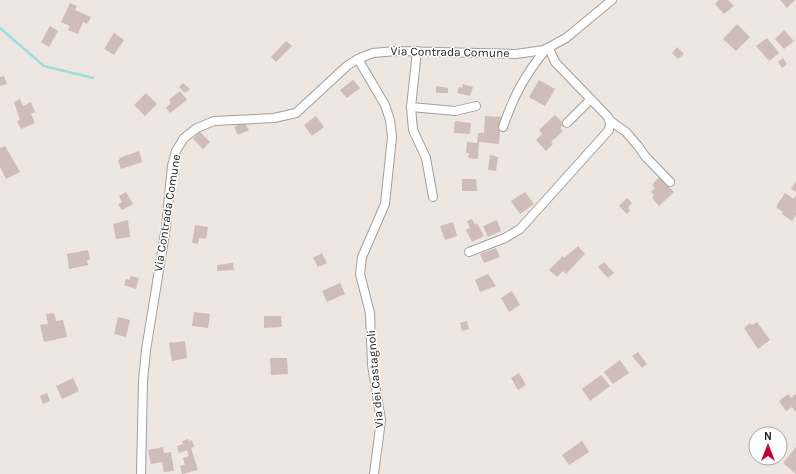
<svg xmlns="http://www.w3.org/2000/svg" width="796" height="474" viewBox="0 0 796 474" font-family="Karla,sans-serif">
<rect width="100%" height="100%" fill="#eee6e0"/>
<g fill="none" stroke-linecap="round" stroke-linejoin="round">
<path stroke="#9ededc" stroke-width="2.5" d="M0,28L44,66L93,78"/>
</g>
<g fill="#cebdb9">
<path d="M719,0H728L734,6L724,14L715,4Z"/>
<path d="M780,0H795L787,8Z"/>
<path d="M70,3L77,6L75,10L91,17L87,24L83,22L78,34L68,30L70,26L61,22Z"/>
<path d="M737,24L750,37L736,51L723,39Z"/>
<path d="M50,26L58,31L49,47L41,42Z"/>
<path d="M784,30L794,41L784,49L775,39Z"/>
<path d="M114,33L124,40L114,55L104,49Z"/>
<path d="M767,38L779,53L769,61L756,46Z"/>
<path d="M286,41L292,46L276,62L271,57Z"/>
<path d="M677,47L684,54L678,59L672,53Z"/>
<path d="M783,58L787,64L782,68L778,62Z"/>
<path d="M4,76L7,84L0,86V77Z"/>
<path d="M353,80L360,88L347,98L340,90Z"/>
<path d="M539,80L555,89L545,106L529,97Z"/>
<path d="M183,83L190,89L185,93L179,87Z"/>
<path d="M463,84L473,87L470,96L457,93L459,87L462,88Z"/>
<path d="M436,86L448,88V93H436Z"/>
<path d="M180,91L187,100L170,113L166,108L171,103L169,100Z"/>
<path d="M146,93L157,104L145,116L134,105Z"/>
<path d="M20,99L23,106L31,102L35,112L31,114L35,123L21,129L17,121L20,120L14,102Z"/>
<path d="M555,115L564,124L560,128L563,131L551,142L553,144L546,151L536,140L542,134L539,130Z"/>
<path d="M316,116L324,127L312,136L304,125Z"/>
<path d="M485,116L501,117L499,144L479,142L478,159L468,158L469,153H466L467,142L477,143L478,133H484Z"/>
<path d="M455,121L471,123L470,134L454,133Z"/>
<path d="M244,122L249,130L238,135L234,127Z"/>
<path d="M200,132L210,142L203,149L193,139Z"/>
<path d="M5,146L20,172L6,179L0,167V148Z"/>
<path d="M139,151L142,162L121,169L118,160H120L119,158Z"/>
<path d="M490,155L498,157L496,171L488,170Z"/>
<path d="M659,177L674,192L659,206L652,198L654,195L651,192L655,188L652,185Z"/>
<path d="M462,179H476L477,191H462Z"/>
<path d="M796,181V192L791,189Z"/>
<path d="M126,192L133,204L122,210L118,204L122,202L119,196Z"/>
<path d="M525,192L534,204L520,214L511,201Z"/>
<path d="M785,193L794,199L796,195V215L792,221L782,214L783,212L776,207Z"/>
<path d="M627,198L632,203L628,208L630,210L627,214L619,206Z"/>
<path d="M472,219L475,225L477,223L484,236L472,242L466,230L470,228L467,221Z"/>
<path d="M128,220L130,237L116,239L113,224Z"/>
<path d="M497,220L501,231L488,237L483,226Z"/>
<path d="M453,222L457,236L445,240L440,226Z"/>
<path d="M195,225L208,227L206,239L199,238L198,244L192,243Z"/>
<path d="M578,246L585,254L566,274L563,271L557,277L549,270L563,256L564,258Z"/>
<path d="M496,248L500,257L484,263L480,254Z"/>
<path d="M88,250L90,260H87L88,265L69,269L67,254Z"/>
<path d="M322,253L327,263L318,267L313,258Z"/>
<path d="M604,262L614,273L608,278L598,267Z"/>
<path d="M233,263L234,270L217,271V265Z"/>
<path d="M488,274L496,286L480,292L475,280Z"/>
<path d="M131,276L139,278L136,289L124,285L126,279L129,280Z"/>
<path d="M340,283L345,294L327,302L322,291Z"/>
<path d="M512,291L520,305L509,312L501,298Z"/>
<path d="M194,312L210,314L208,328L192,326Z"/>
<path d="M54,313L56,321L63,320L67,337L44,342L40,325L48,324L46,314Z"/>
<path d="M264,316H281L282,327L264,328Z"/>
<path d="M118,317L130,320L126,337L114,334Z"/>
<path d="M467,321L469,329L462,331L460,323Z"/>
<path d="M757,322L770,340L758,349L744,328L750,323L752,325Z"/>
<path d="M185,341L187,358L172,361L169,343Z"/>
<path d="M638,352L647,364L642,368L632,356Z"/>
<path d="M270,358H287L288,374L271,375Z"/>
<path d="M620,360L629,373L613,384L604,372Z"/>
<path d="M519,373L526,385L518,390L511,378Z"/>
<path d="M601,375L610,386L590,401L582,389Z"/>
<path d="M73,378L79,391L62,399L56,386Z"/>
<path d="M47,393L50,401L43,404L40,396Z"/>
<path d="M788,394L791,398L796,394V412L792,407L786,411L779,401Z"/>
<path d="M188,439L189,441L192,440L194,447L191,448L198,470L182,474L180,466L185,465L183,458L189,456L187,450L179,453L177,446L183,444L182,441Z"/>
<path d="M582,441L589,452L569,465L562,455Z"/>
<path d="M163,447L164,453L171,452L174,471L164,472L162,462L151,464L148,450Z"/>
<path d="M796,447V474L783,463Z"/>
</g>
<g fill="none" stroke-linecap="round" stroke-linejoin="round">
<g stroke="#a0a0a0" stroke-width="10">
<g id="minor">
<path d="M417,51L411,107L455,111L476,106"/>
<path d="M358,59L385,105L390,120L392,137L385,204L362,257L360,274L370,313L372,365L381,420L374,474"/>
<path d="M411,107L413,130L426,158L433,197"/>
<path d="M609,120L626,132L638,146L645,156L670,182"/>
<path d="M567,123L590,100"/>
<path d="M503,127C514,95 525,75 546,49"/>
<path d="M469,252L505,238L520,229L609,130L610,123L608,117L555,62L549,48"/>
<path d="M141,474L143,381L146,350L166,227L172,166L176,151L184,138L197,128L214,121L274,118L296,113L348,65L360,58L373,53L396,51L516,54L544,50L566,38L612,0"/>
</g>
</g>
<use href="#minor" stroke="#fff" stroke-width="8"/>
</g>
<g text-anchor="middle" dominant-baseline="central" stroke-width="3" stroke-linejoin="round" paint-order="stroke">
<g font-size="12" fill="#1c1c1c" stroke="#fff">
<text transform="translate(450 52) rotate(1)">Via Contrada Comune</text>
<text transform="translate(167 213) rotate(-81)">Via Contrada Comune</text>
<text transform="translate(375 379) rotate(-95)">Via dei Castagnoli</text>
</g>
</g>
<g transform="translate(768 446)"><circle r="19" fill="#ffffff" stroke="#a4a4a4"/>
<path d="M0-3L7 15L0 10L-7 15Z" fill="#c70034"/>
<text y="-6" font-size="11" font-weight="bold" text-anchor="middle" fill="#1c1c1c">N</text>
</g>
</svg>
